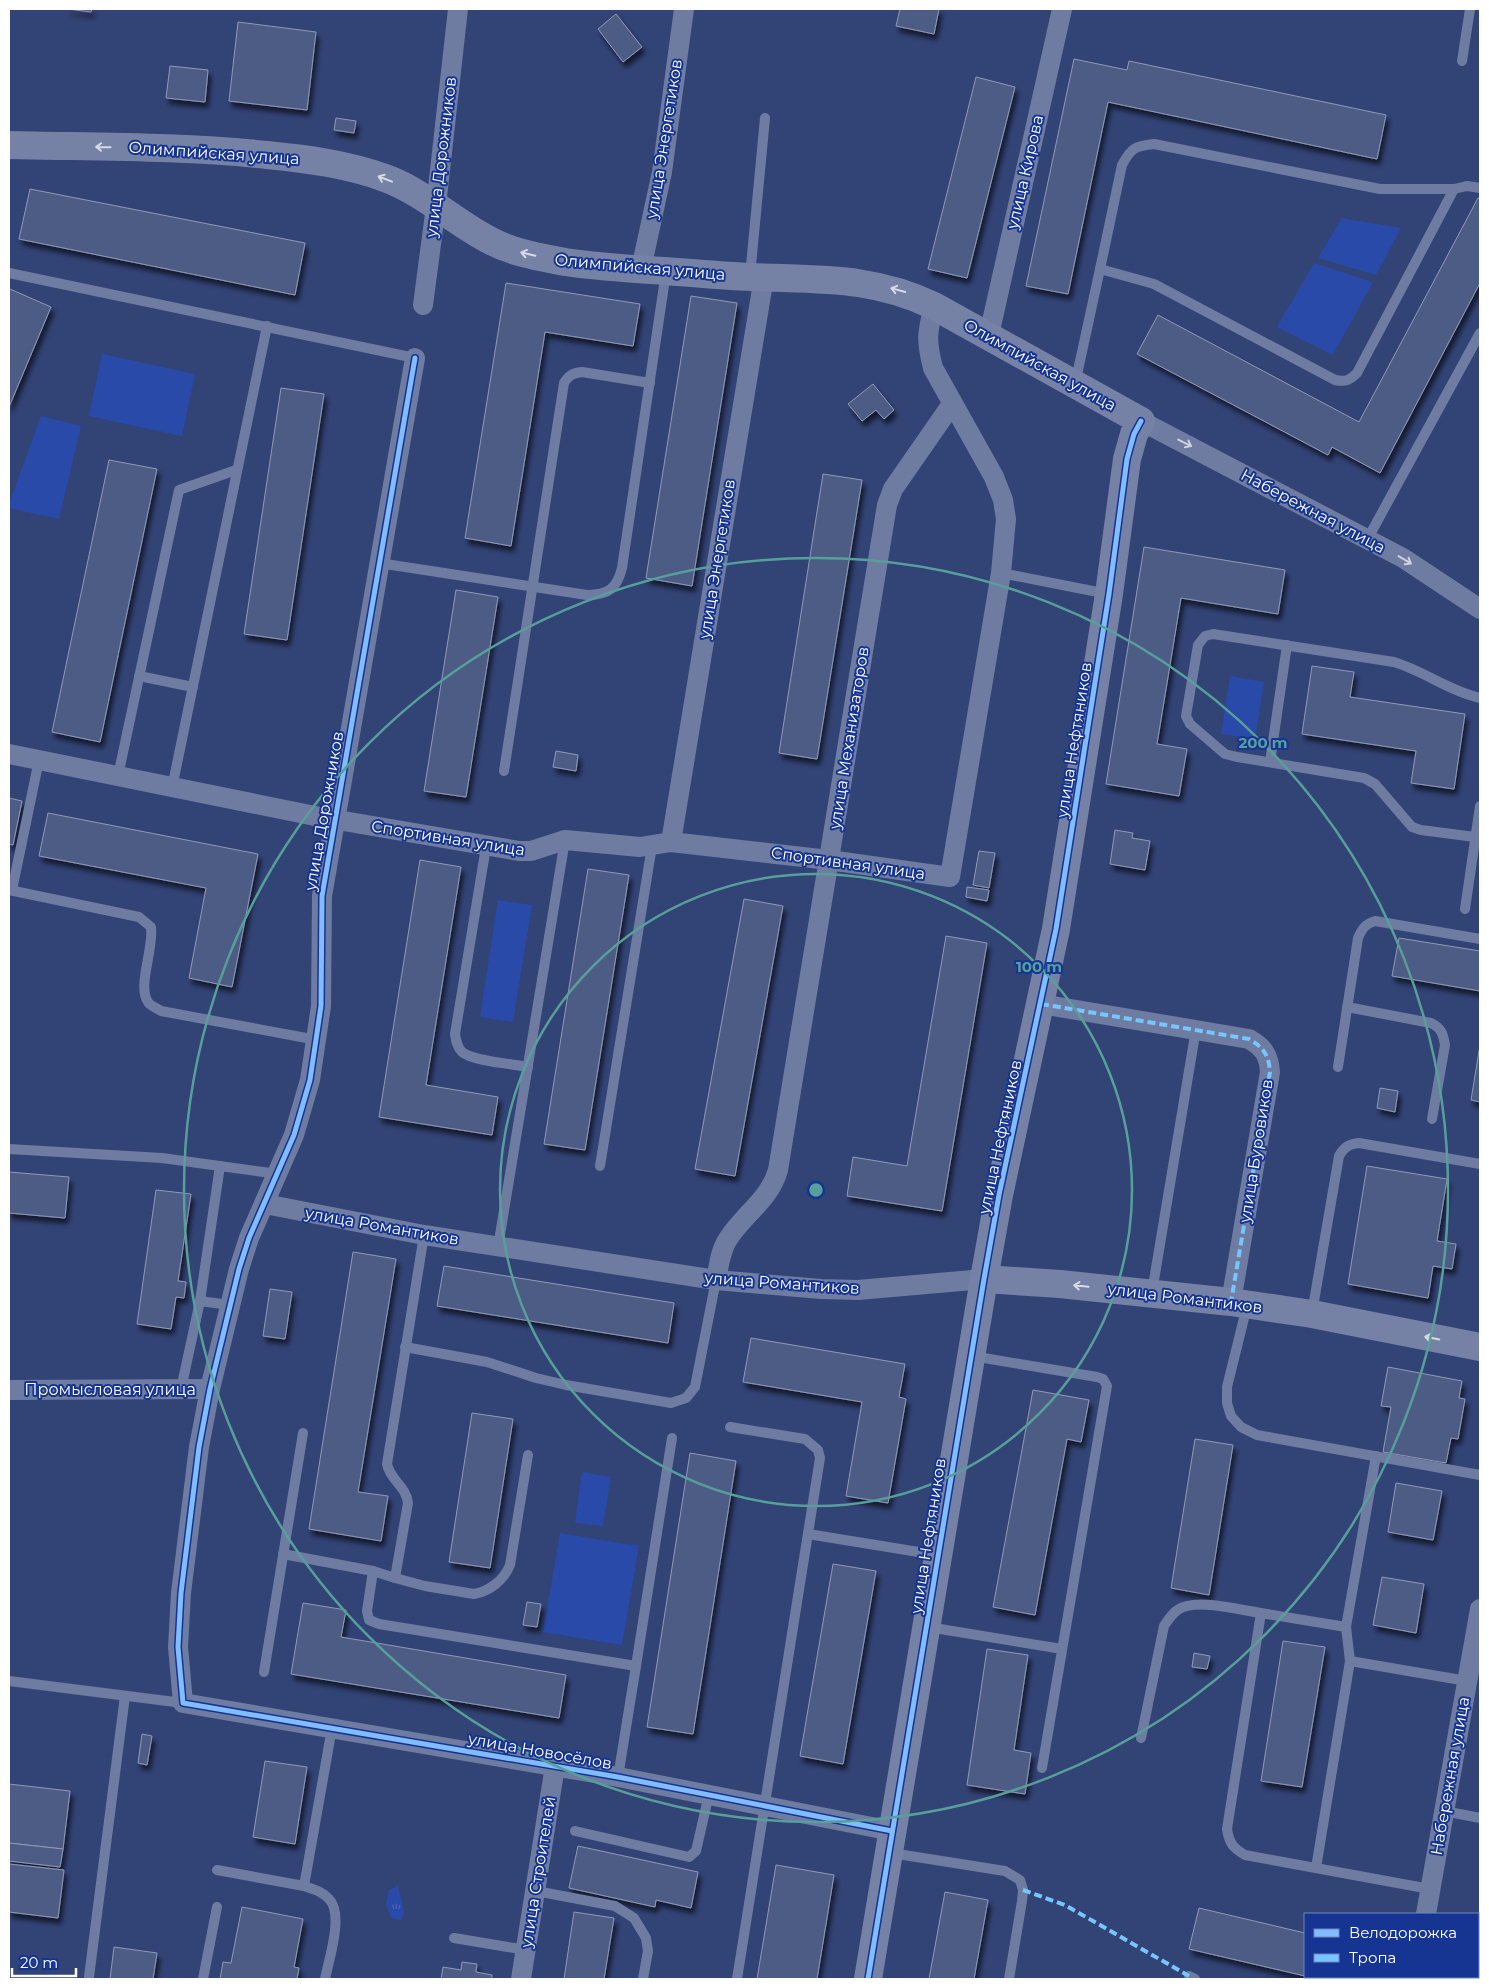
<svg xmlns="http://www.w3.org/2000/svg" width="1489" height="1988" viewBox="0 0 1489 1988" font-family="Montserrat,sans-serif">
<defs>
<pattern id="grass-tufts" width="24" height="20" patternUnits="userSpaceOnUse" patternTransform="scale(1.25)"><rect width="24" height="20" fill="#2a4aa9"/><path d="M3 7l-1-3M5 7V3M7 7l1-3M15 17l-1-3M17 17v-4M19 17l1-3" fill="none" stroke="#4a65b6"/></pattern>
<filter id="shadow"><feDropShadow dx="3" dy="5.5" stdDeviation="2.5" flood-color="#0009"/></filter>
</defs>
<rect width="100%" height="100%" fill="#324376"/>
<path fill="url(#grass-tufts)" d="M398,1886L404,1911L402,1920L391,1918L386,1904L389,1890Z"/>
<g fill="#2a4aa9">
<path d="M1342,218L1401,228L1376,275L1318,258Z"/>
<path d="M1314,263L1373,282L1333,355L1277,327Z"/>
<path d="M102,354L195,374L182,436L89,416Z"/>
<path d="M41,416L81,426L59,519L9,508V504Z"/>
<path d="M1230,676L1264,682L1255,739L1221,734Z"/>
<path d="M498,900L532,905L513,1022L480,1017Z"/>
<path d="M582,1472L611,1477L603,1526L575,1523Z"/>
<path d="M560,1533L639,1546L622,1645L543,1632Z"/>
</g>
<g fill="#4e5b84" stroke="#9099b7" filter="url(#shadow)">
<path d="M68,9H92L91,12Z"/>
<path d="M900,9H939L934,34L896,26Z"/>
<path d="M616,14L642,47L623,62L598,29Z"/>
<path d="M238,22L316,32L307,110L229,101Z"/>
<path d="M1074,59L1127,70L1129,61L1386,115L1377,159L1108,102L1068,294L1026,286Z"/>
<path d="M170,66L208,70L205,102L166,98Z"/>
<path d="M976,77L1015,87L967,278L928,269Z"/>
<path d="M336,118L356,121L354,133L334,130Z"/>
<path d="M30,189L305,243L295,295L19,239Z"/>
<path d="M1478,198L1480,199V283L1380,473L1332,447L1328,455L1137,354L1158,315L1359,422Z"/>
<path d="M506,283L640,304L633,346L545,332L511,546L465,538Z"/>
<path d="M10,289L51,307L9,407V292Z"/>
<path d="M691,296L737,303L692,586L646,578Z"/>
<path d="M873,384L894,410L884,419L876,410L862,421L848,404Z"/>
<path d="M281,388L324,394L287,640L244,634Z"/>
<path d="M109,460L157,469L100,742L52,732Z"/>
<path d="M823,474L862,480L817,759L779,753Z"/>
<path d="M1144,547L1285,570L1278,614L1181,598L1157,744L1187,749L1179,796L1106,784Z"/>
<path d="M456,590L498,597L466,797L424,791Z"/>
<path d="M1312,666L1354,672L1350,697L1465,714L1454,789L1411,783L1416,751L1302,734Z"/>
<path d="M556,751L578,755L576,771L553,767Z"/>
<path d="M9,798L22,801L13,845L9,844Z"/>
<path d="M48,813L258,854L232,987L189,978L206,888L39,856Z"/>
<path d="M1115,830L1133,833L1132,838L1150,841L1145,870L1110,864Z"/>
<path d="M979,851L995,853L989,888L973,885Z"/>
<path d="M420,860L461,867L426,1085L498,1097L492,1135L379,1117Z"/>
<path d="M588,869L629,875L585,1150L544,1144Z"/>
<path d="M967,887L989,890L987,901L966,897Z"/>
<path d="M744,899L783,906L735,1176L695,1169Z"/>
<path d="M946,936L987,943L942,1211L847,1196L853,1157L907,1166Z"/>
<path d="M1399,938L1480,951V991L1392,976Z"/>
<path d="M1480,1045V1102L1471,1100Z"/>
<path d="M1380,1088L1398,1091L1395,1112L1377,1108Z"/>
<path d="M1367,1166L1447,1179L1437,1241L1456,1244L1452,1269L1433,1266L1428,1298L1348,1284Z"/>
<path d="M9,1172L69,1177L65,1218L9,1213Z"/>
<path d="M156,1190L191,1194L178,1281L186,1282L184,1298L176,1297L171,1329L137,1324Z"/>
<path d="M353,1252L396,1259L358,1492L388,1496L381,1541L309,1529Z"/>
<path d="M444,1266L674,1303L668,1343L437,1306Z"/>
<path d="M270,1289L292,1292L285,1339L263,1336Z"/>
<path d="M751,1338L905,1364L899,1397L906,1399L888,1503L846,1496L862,1402L743,1382Z"/>
<path d="M1388,1367L1462,1381L1459,1398L1465,1399L1458,1439L1451,1438L1446,1463L1383,1452L1391,1407L1381,1406Z"/>
<path d="M1033,1390L1089,1400L1081,1442L1067,1439L1035,1615L993,1607Z"/>
<path d="M472,1413L513,1419L490,1568L449,1562Z"/>
<path d="M1195,1439L1233,1445L1209,1595L1171,1588Z"/>
<path d="M690,1453L736,1461L693,1734L647,1727Z"/>
<path d="M1396,1483L1442,1491L1433,1540L1388,1532Z"/>
<path d="M833,1564L876,1571L843,1764L800,1756Z"/>
<path d="M1382,1577L1424,1584L1416,1633L1373,1625Z"/>
<path d="M527,1602L541,1604L537,1627L523,1625Z"/>
<path d="M303,1603L346,1610L341,1637L566,1675L559,1718L291,1674Z"/>
<path d="M1283,1641L1325,1647L1302,1787L1261,1781Z"/>
<path d="M987,1649L1028,1655L1014,1750L1031,1753L1025,1794L967,1785Z"/>
<path d="M1194,1653L1210,1656L1207,1669L1192,1667Z"/>
<path d="M142,1734L152,1736L147,1765L138,1763Z"/>
<path d="M265,1761L307,1767L295,1844L253,1837Z"/>
<path d="M9,1784L70,1791L63,1849L9,1843Z"/>
<path d="M9,1843L63,1849L60,1867L9,1861Z"/>
<path d="M578,1846L698,1872L691,1908L656,1900L655,1907L569,1888Z"/>
<path d="M9,1864L64,1870L58,1918L9,1912Z"/>
<path d="M776,1865L834,1875L817,1979H757Z"/>
<path d="M945,1892L988,1900L974,1979H929Z"/>
<path d="M242,1907L303,1919L294,1967L299,1968L297,1979H220L223,1962L231,1963Z"/>
<path d="M1199,1908L1305,1933V1976L1189,1949Z"/>
<path d="M574,1912L614,1918L604,1979H564Z"/>
<path d="M114,1947L157,1953L153,1979H110Z"/>
<path d="M462,1962L477,1964L476,1972L492,1975V1979H441L443,1967L461,1970Z"/>
<path d="M1310,1977H1338L1337,1979H1321Z"/>
</g>
<g fill="none" stroke-linecap="round" stroke-linejoin="round">
<g stroke="#6f7ca1" stroke-width="10">
<path d="M1462,61L1470,9"/>
<path d="M1100,269L1122,165C1131,148 1135,146 1154,144L1380,189H1454"/>
<path d="M9,273L415,358"/>
<path d="M750,276L765,118"/>
<path d="M1075,384L1100,269L1154,284L1335,380C1345,382 1349,381 1357,373L1454,189L1467,186L1480,188"/>
<path d="M1367,540L1480,333"/>
<path d="M379,563L587,595C609,595 617,588 622,568L666,272"/>
<path d="M1001,573L1108,594"/>
<path d="M139,676L193,687"/>
<path d="M1270,762L1287,645"/>
<path d="M504,771L564,383C569,375 573,373 582,372L650,383"/>
<path d="M118,776L179,490L236,470"/>
<path d="M172,788L267,326"/>
<path d="M1475,837L1421,830L1412,827L1375,784L1364,778L1237,757L1225,754L1190,724L1186,716L1198,645L1205,636L1213,634L1394,662C1424,671 1449,691 1480,698"/>
<path d="M486,847L455,1034C456,1041 457,1047 462,1052C472,1061 514,1064 528,1067"/>
<path d="M9,890L139,917L151,927C154,949 137,986 148,1002C150,1006 157,1008 161,1011L317,1040"/>
<path d="M12,890L39,760"/>
<path d="M1465,909L1480,806"/>
<path d="M1347,1007L1431,1023C1441,1028 1443,1033 1445,1045L1432,1119"/>
<path d="M1338,1067L1358,938C1362,929 1365,924 1375,921L1480,939"/>
<path d="M9,1149L162,1158L278,1174"/>
<path d="M600,1166L652,846"/>
<path d="M498,1247L565,840"/>
<path d="M1152,1292L1196,1029"/>
<path d="M200,1301L229,1305"/>
<path d="M1247,1306L1227,1387V1403L1231,1416L1241,1427L1257,1435L1480,1475"/>
<path d="M1312,1313L1339,1156C1344,1147 1349,1144 1359,1143L1480,1164"/>
<path d="M405,1347L487,1362L536,1378L566,1385L671,1403L686,1398L695,1387L716,1280"/>
<path d="M972,1356L1097,1377L1103,1379L1107,1386L1042,1768"/>
<path d="M181,1389L200,1301L220,1166"/>
<path d="M730,1427L805,1439L818,1450L820,1458L737,1979"/>
<path d="M1376,1456L1346,1627L1350,1661L1467,1681"/>
<path d="M808,1534L937,1555"/>
<path d="M283,1554L373,1571L395,1578L408,1503C406,1486 390,1480 387,1464L424,1235"/>
<path d="M373,1571L367,1611L369,1620L379,1624L636,1666L618,1777"/>
<path d="M395,1578L425,1586L474,1594C490,1591 504,1580 510,1565L528,1455"/>
<path d="M928,1627L1062,1649"/>
<path d="M1346,1627L1261,1613L1227,1829C1229,1843 1233,1848 1245,1855L1430,1889"/>
<path d="M636,1666L672,1438"/>
<path d="M264,1672L303,1433"/>
<path d="M9,1681L183,1703"/>
<path d="M1141,1738L1164,1626C1170,1617 1176,1608 1187,1606C1207,1601 1240,1610 1261,1613"/>
<path d="M1444,1811L1480,1818"/>
<path d="M575,1831L689,1857L696,1851L709,1794"/>
<path d="M891,1853L1005,1871L1020,1880L1023,1890L1022,1901L1009,1979"/>
<path d="M1316,1868L1350,1661"/>
<path d="M217,1870L304,1886"/>
<path d="M536,1891L615,1906L634,1918L646,1938L648,1951L643,1979"/>
<path d="M454,1938L526,1950"/>
<path d="M1189,1976L1195,1979"/>
<path d="M89,1977L125,1696"/>
<path d="M203,1979L217,1907"/>
<path d="M325,1979C329,1959 344,1914 329,1899C322,1891 313,1889 304,1886L332,1728"/>
</g>
<g stroke="#6f7ca1" stroke-width="20">
<path d="M641,269L662,172L684,9"/>
<path d="M423,305L436,206L458,9"/>
<path d="M989,335L1062,9"/>
<path d="M415,358L322,896L321,1006L310,1080L294,1135L249,1238L239,1269L210,1389L199,1447L181,1593L178,1647L183,1703L618,1777L892,1831"/>
<path d="M1141,421L1403,558L1480,609"/>
<path d="M9,754L320,817L519,851H531L565,840L640,847L671,842L829,860L950,877L1001,573L1006,519L1003,500L994,477L933,368C926,341 927,332 934,306"/>
<path d="M671,842L764,277"/>
<path d="M1041,1004L1249,1039C1263,1047 1269,1055 1270,1072L1231,1302"/>
<path d="M265,1204L424,1235L716,1280L821,1289L858,1290L984,1279"/>
<path d="M716,1280C719,1266 720,1251 728,1239C744,1214 770,1199 778,1170L887,505L893,489L952,404"/>
<path d="M9,1390L210,1389"/>
<path d="M1426,1914L1480,1609"/>
<path d="M521,1979L555,1766"/>
<path d="M1415,1979V1977"/>
</g>
<g stroke="#7682a5" stroke-width="28">
<path d="M9,145C95,147 182,146 267,155C307,159 347,164 385,178C424,192 455,223 491,241C514,253 540,257 565,262C598,267 632,269 665,271C694,273 723,276 751,277C817,280 873,276 934,306L1141,421L1134,434L1127,459L1109,594L1056,929L999,1195L984,1279L868,1979"/>
<path d="M984,1279L1060,1284L1231,1302L1312,1314L1480,1347"/>
</g>
<g stroke="#76c5fe" stroke-width="4" stroke-dasharray="8 4" stroke-linecap="butt">
<path d="M1041,1004L1249,1039C1263,1047 1269,1055 1270,1072L1231,1302"/>
<path d="M1023,1890L1065,1905L1189,1976"/>
</g>
<g stroke="#163492" stroke-width="8">
<g id="cycleway">
<path d="M415,358L322,896L321,1006L310,1080L294,1135L249,1238L239,1269L210,1389L199,1447L181,1593L178,1647L183,1703L618,1777L892,1831"/>
<path d="M868,1979L984,1279L999,1195L1056,929L1109,594L1127,459L1134,434L1141,421"/>
</g>
</g>
<use href="#cycleway" stroke="#80bcff" stroke-width="5"/>
</g>
<defs><path id="oneway-shaft" d="M-6 0H5M1.5-3L5.5 0L1.5 3" fill="none" stroke-width="1.6" stroke-linecap="round" stroke-linejoin="round" transform="scale(1.25)"/></defs>
<g stroke="#d6dae4">
<use href="#oneway-shaft" transform="translate(103 147) rotate(-179)"/>
<use href="#oneway-shaft" transform="translate(385 179) rotate(-159)"/>
<use href="#oneway-shaft" transform="translate(528 254) rotate(-167)"/>
<use href="#oneway-shaft" transform="translate(898 290) rotate(-165)"/>
<use href="#oneway-shaft" transform="translate(1081 1286) rotate(-174)"/>
<use href="#oneway-shaft" transform="translate(1432 1338) rotate(-169)"/>
</g>
<g stroke="#cdd1de">
<use href="#oneway-shaft" transform="translate(1185 443) rotate(27)"/>
<use href="#oneway-shaft" transform="translate(1405 560) rotate(31)"/>
</g>
<g fill="none" stroke="#579f9a" stroke-width="2.5">
<circle cx="816" cy="1190" r="316"/>
<circle cx="816" cy="1190" r="632"/>
</g>
<g text-anchor="middle" dominant-baseline="central" stroke-width="4" stroke-linejoin="round" paint-order="stroke">
<g font-size="16" fill="#fff" stroke="#163492">
<text transform="translate(664 139) rotate(-81)">улица Энергетиков</text>
<text transform="translate(214 153) rotate(4)">Олимпийская улица</text>
<text transform="translate(441 157) rotate(-83)">улица Дорожников</text>
<text transform="translate(1025 172) rotate(-77)">улица Кирова</text>
<text transform="translate(640 267) rotate(5)">Олимпийская улица</text>
<text transform="translate(1040 365) rotate(29)">Олимпийская улица</text>
<text transform="translate(1313 511) rotate(28)">Набережная улица</text>
<text transform="translate(717 559) rotate(-81)">улица Энергетиков</text>
<text transform="translate(849 738) rotate(-81)">улица Механизаторов</text>
<text transform="translate(1074 740) rotate(-81)">улица Нефтяников</text>
<text transform="translate(324 811) rotate(-80)">улица Дорожников</text>
<text transform="translate(448 838) rotate(9)">Спортивная улица</text>
<text transform="translate(848 863) rotate(8)">Спортивная улица</text>
<text transform="translate(1000 1137) rotate(-78)">улица Нефтяников</text>
<text transform="translate(1256 1151) rotate(-81)">улица Буровиков</text>
<text transform="translate(382 1226) rotate(10)">улица Романтиков</text>
<text transform="translate(782 1283) rotate(4)">улица Романтиков</text>
<text transform="translate(1185 1298) rotate(7)">улица Романтиков</text>
<text x="110" y="1389">Промысловая улица</text>
<text transform="translate(928 1536) rotate(-81)">улица Нефтяников</text>
<text transform="translate(540 1751) rotate(10)">улица Новосёлов</text>
<text transform="translate(1450 1776) rotate(-80)">Набережная улица</text>
<text transform="translate(538 1872) rotate(-81)">улица Строителей</text>
</g>
</g>
<circle cx="816" cy="1190" r="8" fill="#579f9a" stroke="#163492" stroke-width="2.5"/>
<g font-size="15" text-anchor="middle" font-weight="bold" fill="#579f9a" stroke="#163492" stroke-width="4" stroke-linejoin="round" paint-order="stroke">
<text x="1263" y="748">200 m</text>
<text x="1039" y="972">100 m</text>
</g>
<rect width="1489" height="1988" fill="none" stroke="#ffffff" stroke-width="20"/>
<rect x="1304" y="1913" width="175" height="65" fill="#163492" stroke="#7385be"/>
<rect x="1314" y="1929" width="25" height="8" fill="#80bcff" stroke="#7385be"/>
<text x="1349" y="1938" font-size="15" fill="#ffffff">Велодорожка</text>
<rect x="1314" y="1954" width="25" height="8" fill="#76c5fe" stroke="#7385be"/>
<text x="1349" y="1963" font-size="15" fill="#ffffff">Тропа</text>
<path d="M12 1968v8h64v-8" fill="none" stroke="#ffffff" stroke-width="2.5"/>
<text x="20" y="1968" font-size="15" fill="#ffffff" stroke="#163492" stroke-width="4" paint-order="stroke">20 m</text>
</svg>
